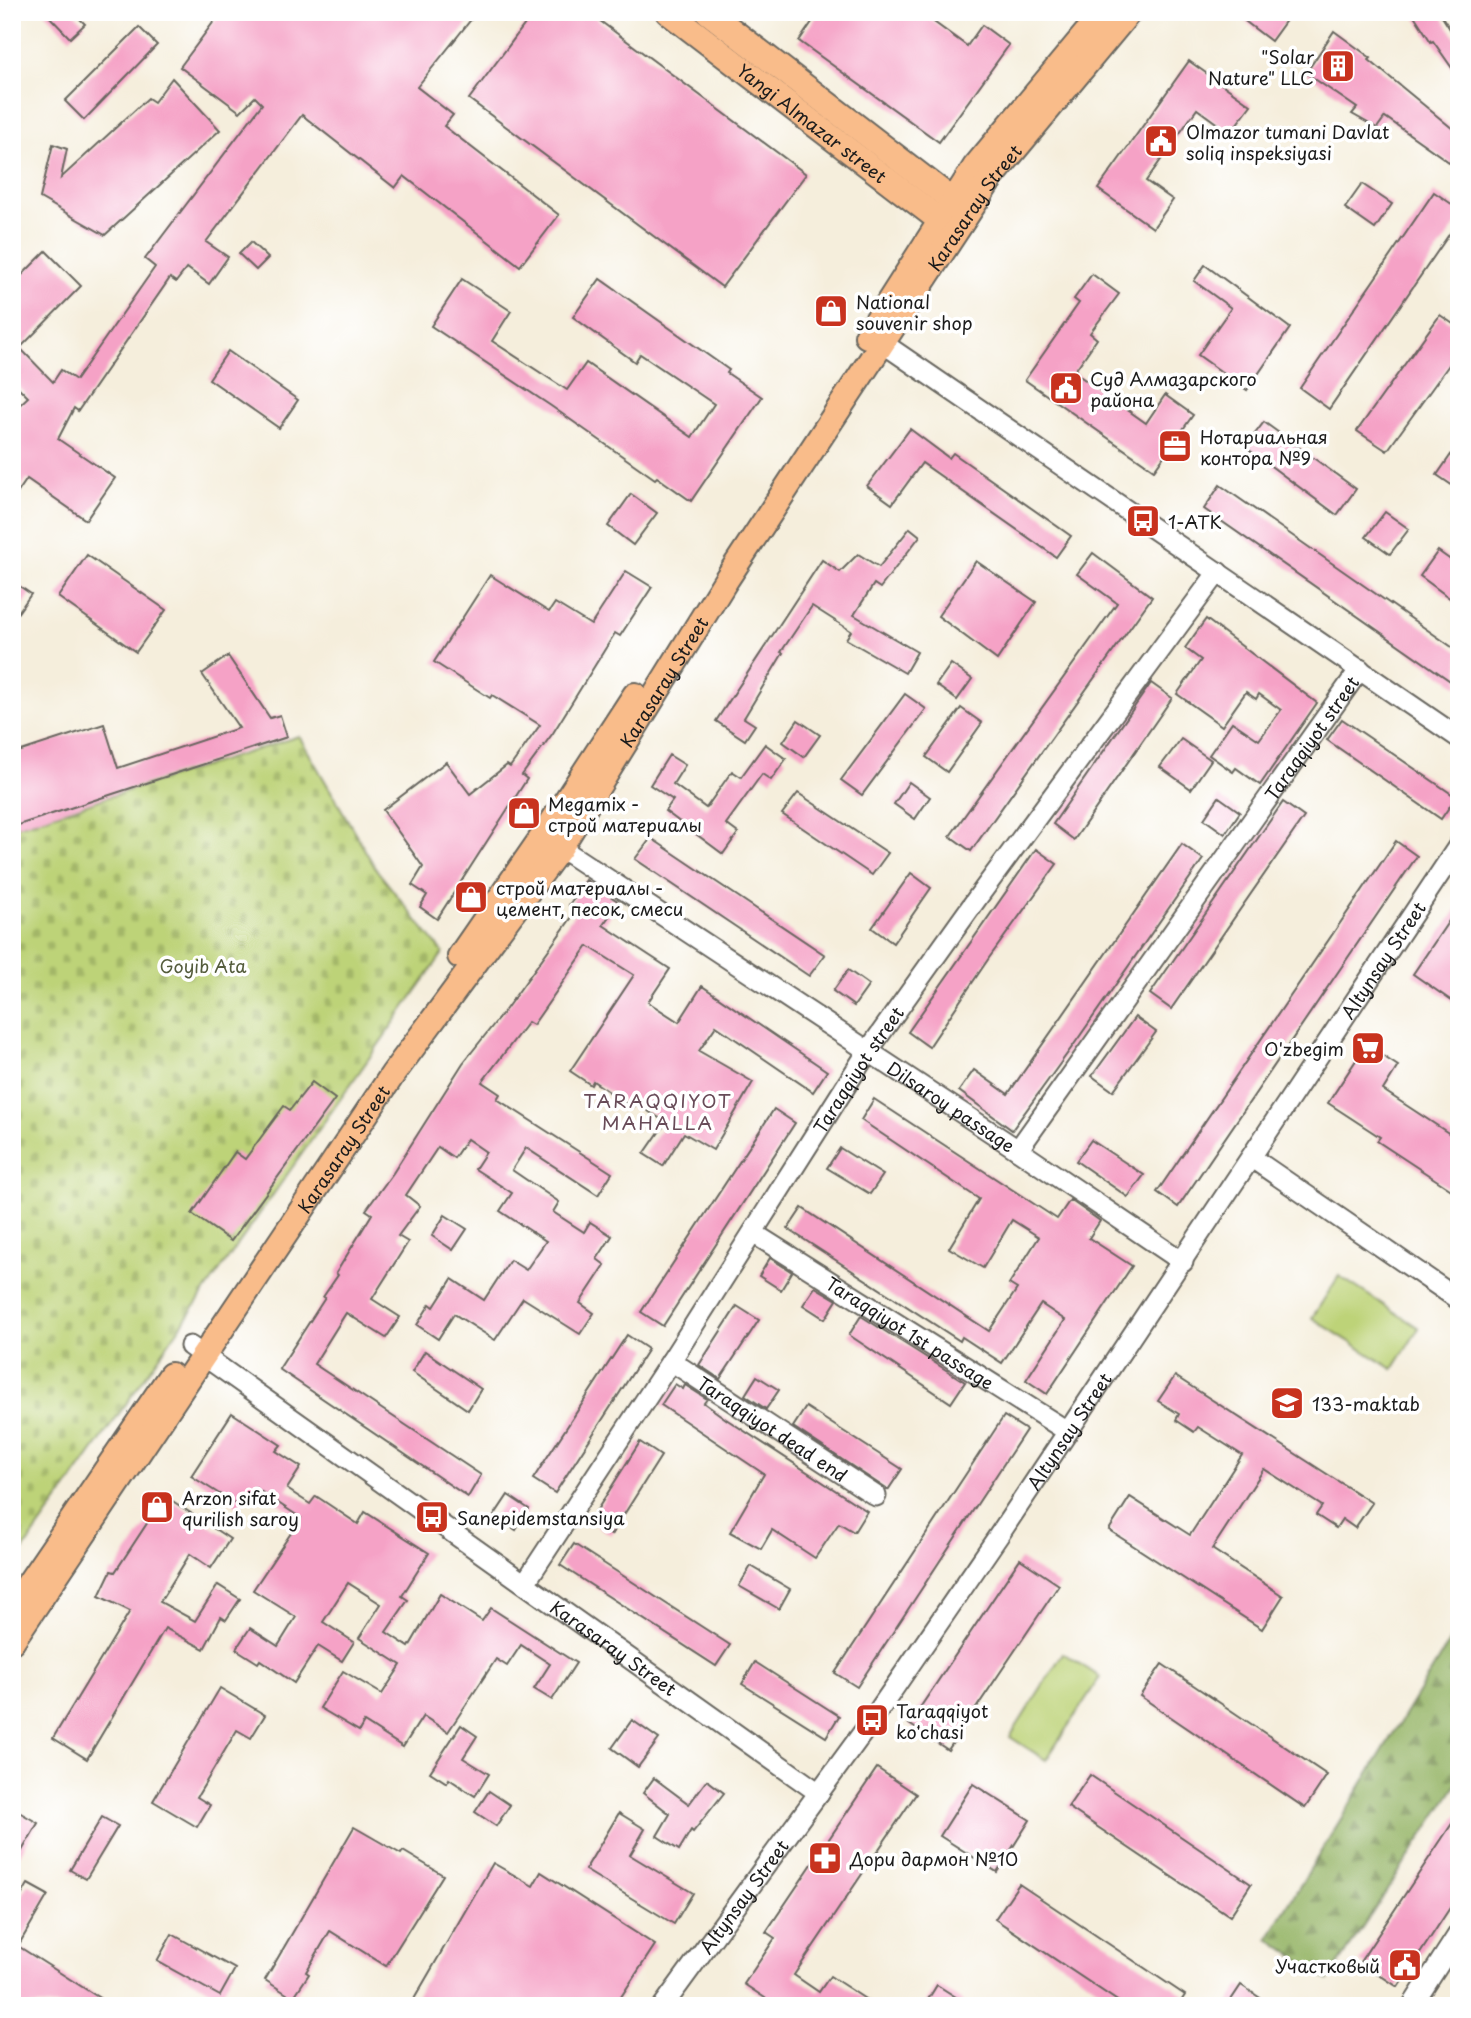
<svg xmlns="http://www.w3.org/2000/svg" width="1471" height="2018" viewBox="0 0 1471 2018" font-family="'Playpen Sans',sans-serif">
<defs>
<pattern id="forest-firs" width="22" height="20" patternUnits="userSpaceOnUse" patternTransform="scale(1.75)"><rect width="22" height="20" fill="#96b568"/><path d="M5 1l3.5 6h-7zM16 11l3.5 6h-7z" fill="#7a9255"/></pattern>
<pattern id="cemetery-stones" width="16" height="16" patternUnits="userSpaceOnUse" patternTransform="scale(1.75)"><rect width="16" height="16" fill="#bdd378"/><path d="M2 7V4a2 2 0 0 1 4 0v3zM10 15v-3a2 2 0 0 1 4 0v3z" fill="#a2b567"/></pattern>
</defs>
<rect width="100%" height="100%" fill="#fff"/>
<filter id="ink" filterUnits="userSpaceOnUse"><feTurbulence type="fractalNoise" baseFrequency=".0143" numOctaves="2"/><feDisplacementMap in="SourceGraphic" scale="14" xChannelSelector="R" yChannelSelector="G"/><feConvolveMatrix kernelMatrix="1 2 1 2 8 2 1 2 1" color-interpolation-filters="sRGB"/></filter>
<filter id="wash" filterUnits="userSpaceOnUse"><feTurbulence type="fractalNoise" baseFrequency=".00686" numOctaves="4" result="noise"/><feDisplacementMap in="SourceGraphic" scale="28" xChannelSelector="R" yChannelSelector="G"/><feGaussianBlur stdDeviation="1.57" result="paint"/><feColorMatrix in="noise" values="0 0 0 0 0 0 0 0 0 0 0 0 0 0 0 0 0 1.4 0 .05"/><feComposite in="paint" operator="in"/></filter>
<g filter="url(#wash)">
<rect width="100%" height="100%" fill="#f5eedc"/>
<path fill="url(#forest-firs)" stroke="#596842" stroke-width="2" d="M1459,1626V1781L1328,1980L1268,1938Z"/>
<path fill="url(#cemetery-stones)" stroke="#6c784a" stroke-width="2" d="M299,736L376,869L443,953L12,1566V828Z"/>
<g fill="#bdd378" stroke="#6c784a" stroke-width="2">
<path d="M1339,1276L1419,1328L1393,1369L1312,1318Z"/>
<path d="M1063,1653L1100,1677L1046,1760L1010,1737Z"/>
</g>
<g id="blocks">
<g fill="#f5a2c6">
<path d="M45,12H73L85,24L70,38Z"/>
<path d="M221,12H477L417,87L453,115L444,126L559,215L520,266L404,176L395,188L302,115L206,242L228,257L209,284L187,268L176,282L170,278L78,411L74,408L58,439L115,478L86,520L27,479L12,501V412L28,397L12,381V285L46,251L81,286L20,348L53,382L61,370L76,380L155,267L145,259L262,104L255,97L240,112L180,67Z"/>
<path d="M534,12H588L806,174L722,287L469,99Z"/>
<path d="M819,12H920L967,46L982,25L1009,45L939,142L799,41Z"/>
<path d="M1233,12H1292L1271,41Z"/>
<path d="M1412,12H1439L1459,43V78L1433,41L1431,42Z"/>
<path d="M139,27L157,45L84,120L65,101Z"/>
<path d="M1334,31L1371,58L1369,60L1459,134V169L1385,117L1377,128L1352,114L1357,108L1306,73Z"/>
<path d="M1189,61L1251,105L1230,133L1197,109L1146,181L1173,200L1153,228L1098,189Z"/>
<path d="M172,78L220,130L105,235L40,198L53,144L67,149L61,178L148,98L154,102Z"/>
<path d="M1362,184L1392,204L1375,229L1345,208Z"/>
<path d="M1434,192L1459,209V220L1329,409L1300,388Z"/>
<path d="M251,242L268,258L256,270L239,254Z"/>
<path d="M1205,265L1290,328L1247,390L1198,355L1231,308L1194,281Z"/>
<path d="M1092,274L1119,294L1090,333L1097,339L1074,372L1146,423L1165,395L1193,415L1154,470L1025,380L1079,303L1074,299Z"/>
<path d="M462,279L511,311L492,341L567,390L586,363L692,437L714,404L640,354L635,362L573,317L600,279L729,370L727,373L762,397L691,501L657,477L655,479L551,406L431,326Z"/>
<path d="M1440,315L1459,328V351L1387,451L1357,431Z"/>
<path d="M228,351L298,400L279,428L209,379Z"/>
<path d="M1264,422L1356,489L1337,515L1245,447Z"/>
<path d="M910,429L949,458L953,453L1071,536L1056,557L922,463L892,504L867,486Z"/>
<path d="M1459,443V490L1437,475Z"/>
<path d="M1220,485L1459,652V687L1204,509Z"/>
<path d="M631,494L657,513L633,545L608,526Z"/>
<path d="M1385,512L1409,529L1390,554L1366,537Z"/>
<path d="M910,528L920,536L880,588L874,584L854,615L917,652L905,673L846,639L851,631L812,606L781,652L783,653L744,718L755,725L745,740L716,721L822,560L840,572L858,554L879,567Z"/>
<path d="M1438,551L1459,566V605L1420,576Z"/>
<path d="M1093,553L1152,597L971,851L950,836L1117,603L1077,574Z"/>
<path d="M87,555L166,610L136,652L58,597Z"/>
<path d="M976,561L1036,602L997,660L938,616Z"/>
<path d="M626,571L652,587L620,636L615,633L553,733L522,775L527,779L437,919L420,907L427,895L412,885L423,867L383,810L446,762L470,794L507,765L510,767L540,725L492,695L490,698L434,662L490,575L549,612L555,603L591,625Z"/>
<path d="M12,581L31,594L12,621Z"/>
<path d="M1206,619L1317,703L1260,785L1236,768L1233,772L1209,755L1232,722L1259,740L1281,710L1259,694L1256,699L1246,692L1222,726L1177,694L1201,660L1185,648Z"/>
<path d="M228,656L270,718L280,715L287,737L12,827V754L104,724L118,768L239,728L202,674Z"/>
<path d="M951,664L972,679L957,700L936,685Z"/>
<path d="M1151,683L1172,698L1074,840L1053,824Z"/>
<path d="M905,694L926,709L862,795L841,780Z"/>
<path d="M961,708L982,723L947,772L926,757Z"/>
<path d="M1342,719L1456,797L1441,819L1327,740Z"/>
<path d="M798,720L820,735L804,757L783,742Z"/>
<path d="M1181,739L1211,760L1191,789L1160,767Z"/>
<path d="M765,744L786,759L771,780L762,774L726,824L738,833L723,854L665,811L673,800L650,785L669,755L685,765L673,784L706,808L732,771L741,777Z"/>
<path d="M909,782L930,797L915,819L894,804Z"/>
<path d="M798,793L888,853L872,875L782,814Z"/>
<path d="M1219,797L1240,812L1225,834L1204,819Z"/>
<path d="M1283,802L1304,817L1171,1009L1150,994Z"/>
<path d="M651,838L825,955L809,976L635,859Z"/>
<path d="M1396,841L1417,856L1178,1207L1157,1192Z"/>
<path d="M1182,844L1203,859L1075,1043L1012,1130L959,1091L974,1070L1008,1094Z"/>
<path d="M1036,849L1057,864L989,958L929,1047L908,1032Z"/>
<path d="M911,873L931,888L893,943L872,928Z"/>
<path d="M586,880L619,902L603,925L670,969L648,1002L679,1022L702,986L827,1071L813,1092L716,1026L699,1051L753,1082L713,1150L684,1133L663,1166L644,1154L666,1122L636,1104L633,1108L593,1081L591,1085L570,1071L634,975L588,946L533,1025L528,1022L482,1082L500,1094L497,1099L612,1173L598,1195L526,1148L512,1170L559,1202L553,1212L584,1232L590,1222L612,1236L597,1259L605,1265L580,1303L594,1313L580,1334L523,1298L495,1340L454,1314L438,1339L417,1325L430,1304L434,1307L452,1279L484,1300L510,1260L526,1270L546,1241L500,1211L512,1193L475,1169L486,1152L467,1139L454,1158L438,1147L406,1195L420,1206L398,1236L408,1242L372,1299L400,1317L386,1338L346,1313L314,1364L481,1475L468,1497L279,1369L325,1298L323,1297L338,1275L336,1273L372,1214L366,1210L393,1173L463,1063L506,1009L577,910L569,905Z"/>
<path d="M1459,906V1006L1413,974Z"/>
<path d="M848,970L869,985L854,1006L833,991Z"/>
<path d="M1135,1017L1156,1032L1113,1091L1092,1076Z"/>
<path d="M1366,1045L1398,1066L1383,1090L1459,1140V1195L1377,1141L1380,1137L1328,1103Z"/>
<path d="M312,1082L335,1099L231,1241L192,1214L235,1152L245,1159L284,1106L290,1110Z"/>
<path d="M874,1099L1057,1219L1070,1200L1100,1221L1089,1238L1132,1266L1047,1394L1026,1380L1065,1320L1041,1304L1002,1363L962,1337L960,1341L788,1229L802,1208L989,1331L1017,1289L1009,1284L1039,1237L1012,1220L983,1268L949,1248L979,1199L861,1120Z"/>
<path d="M774,1109L795,1123L663,1326L641,1312Z"/>
<path d="M1091,1140L1144,1175L1128,1197L1076,1161Z"/>
<path d="M840,1148L883,1175L870,1194L827,1168Z"/>
<path d="M445,1215L467,1229L453,1250L432,1236Z"/>
<path d="M770,1258L792,1272L781,1290L759,1276Z"/>
<path d="M815,1287L837,1300L825,1319L803,1305Z"/>
<path d="M737,1306L759,1320L720,1379L699,1365Z"/>
<path d="M861,1316L965,1382L951,1403L849,1335Z"/>
<path d="M627,1335L648,1349L555,1493L533,1479Z"/>
<path d="M425,1351L481,1389L468,1410L412,1372Z"/>
<path d="M757,1376L779,1390L766,1409L745,1395Z"/>
<path d="M1175,1376L1372,1503L1355,1528L1342,1519L1336,1528L1316,1515L1322,1506L1264,1469L1212,1549L1283,1596L1262,1629L1109,1530L1130,1497L1190,1535L1242,1455L1198,1427L1194,1432L1176,1420L1179,1414L1158,1401Z"/>
<path d="M675,1384L683,1389L685,1385L707,1399L704,1403L726,1419L867,1511L854,1532L839,1523L815,1558L772,1530L761,1549L730,1532L764,1474L661,1405Z"/>
<path d="M806,1407L902,1469L888,1490L793,1427Z"/>
<path d="M232,1413L281,1445L276,1451L301,1467L287,1489L310,1504L316,1496L358,1524L365,1512L429,1553L402,1596L408,1600L386,1632L409,1647L440,1594L482,1621L491,1608L576,1663L552,1700L534,1689L550,1664L521,1645L507,1666L496,1659L448,1732L423,1716L403,1747L364,1722L359,1731L320,1708L343,1671L382,1694L401,1665L359,1638L381,1604L348,1583L323,1622L354,1642L342,1661L318,1646L294,1683L260,1660L258,1663L236,1649L250,1628L278,1646L296,1617L253,1590L301,1518L254,1487L240,1507L191,1476Z"/>
<path d="M1004,1416L1026,1430L857,1687L835,1673Z"/>
<path d="M640,1442L661,1456L611,1535L590,1521Z"/>
<path d="M508,1495L529,1509L516,1530L494,1516Z"/>
<path d="M165,1496L230,1539L211,1568L190,1554L160,1602L195,1621L218,1585L240,1599L226,1620L221,1617L204,1649L165,1628L87,1759L53,1738L130,1611L99,1596L111,1571L115,1572Z"/>
<path d="M574,1544L730,1645L716,1666L560,1565Z"/>
<path d="M1020,1559L1059,1585L948,1750L909,1724Z"/>
<path d="M751,1566L790,1589L779,1609L739,1586Z"/>
<path d="M755,1662L839,1716L826,1737L742,1684Z"/>
<path d="M1162,1664L1327,1775L1305,1808L1140,1696Z"/>
<path d="M220,1688L265,1715L251,1738L237,1730L197,1797L210,1805L197,1827L153,1801Z"/>
<path d="M632,1720L659,1739L638,1767L612,1748Z"/>
<path d="M461,1725L477,1736L463,1758L489,1774L475,1796L449,1779L447,1783L430,1772Z"/>
<path d="M877,1768L916,1794L794,1975L819,1992L830,1976L876,2006H777L744,1984L775,1938L766,1932Z"/>
<path d="M1090,1775L1251,1884L1230,1916L1068,1807Z"/>
<path d="M654,1778L689,1804L707,1780L724,1793L693,1832L691,1830L679,1850L657,1836L670,1814L643,1793Z"/>
<path d="M973,1784L1030,1820L997,1872L940,1836Z"/>
<path d="M489,1791L510,1805L496,1826L475,1812Z"/>
<path d="M12,1808L38,1823L12,1868Z"/>
<path d="M619,1813L645,1829L630,1855L693,1893L674,1924L585,1870Z"/>
<path d="M1459,1813V1894L1398,1987L1360,1962Z"/>
<path d="M102,1817L118,1826L86,1879L70,1870Z"/>
<path d="M354,1827L401,1854L403,1851L443,1875L386,1966L330,1931L306,1972L309,1974L293,1998L265,1980Z"/>
<path d="M493,1863L533,1886L541,1872L655,1945L615,2006H410Z"/>
<path d="M28,1884L48,1895L18,1946L112,2006H12V1911Z"/>
<path d="M1019,1884L1185,1995L1178,2006H1125L995,1919Z"/>
<path d="M172,1934L235,1969L220,1996L157,1961Z"/>
<path d="M937,1985L970,2006H924Z"/>
<path d="M1241,1985L1272,2006H1227Z"/>
</g>
</g>
</g>
<g filter="url(#ink)">
<use href="#blocks" fill-opacity="0" stroke="#68665f" stroke-width="2"/>
<g fill="none" stroke-linecap="round" stroke-linejoin="round">
<g stroke="#68665f" stroke-width="23">
<g id="minor">
<path d="M871,335L1459,738"/>
<path id="s1" d="M550,841L1018,1150L1183,1262"/>
<path id="s2" d="M1018,1150L1360,669"/>
<path d="M1252,1158L1459,1300"/>
<path id="s3" d="M753,1233L1067,1431"/>
<path id="s4" d="M190,1346L819,1793"/>
<path id="s5" d="M671,1361L876,1496"/>
<path id="s6" d="M525,1583L671,1361L868,1051L978,897L1218,572"/>
<path id="s7" d="M663,2006L872,1720L1001,1532L1459,845"/>
<path d="M1412,2006L1459,1933"/>
</g>
</g>
<g stroke="#68665f" stroke-width="28">
<g id="major">
<path id="s8" d="M668,12L954,231"/>
<path d="M708,12L965,210"/>
<path d="M867,336L975,167L1104,12"/>
<path d="M460,956L543,836L635,695"/>
<path d="M12,1608L171,1375"/>
<path id="s9" d="M12,1641L393,1074L560,848L726,580L991,178L1129,12"/>
</g>
</g>
<use href="#minor" stroke="#fff" stroke-width="19"/>
<use href="#major" stroke="#f9bc8a" stroke-width="24"/>
</g>
</g>
<defs>
<g id="building-square" transform="scale(1.75)"><rect x="-9" y="-9" width="18" height="18" rx="4" fill="#c8321e" stroke="#fff"/><path d="M-4-6H4V6H1V3H-1V6H-4ZM-2.5-4.3h1.7v1.8h-1.7ZM.8-4.3h1.7v1.8H.8ZM-2.5-1h1.7V.8h-1.7ZM.8-1h1.7V.8H.8Z" fill="#fff"/></g>
<g id="civic-square" transform="scale(1.75)"><rect x="-9" y="-9" width="18" height="18" rx="4" fill="#c8321e" stroke="#fff"/><path d="M-.6-6.5H3V-4.5H.6V-3L4-1V1h2V6H-6V1h2V-1L-.6-3ZM-1.2 2.5V6h2.4V2.5Z" fill="#fff"/></g>
<g id="shop-square" transform="scale(1.75)"><rect x="-9" y="-9" width="18" height="18" rx="4" fill="#c8321e" stroke="#fff"/><path d="M-5-2.5h2.3a2.7 3.5 0 0 1 5.4 0H5L5.5 6h-11ZM-1.5-2.5h3a1.5 2.3 0 0 0-3 0Z" fill="#fff"/></g>
<g id="office-square" transform="scale(1.75)"><rect x="-9" y="-9" width="18" height="18" rx="4" fill="#c8321e" stroke="#fff"/><path d="M-6-3h4V-5.5h4V-3h4V5H-6ZM-1-4.5V-3h2v-1.5ZM-6 0V1H6V0Z" fill="#fff"/></g>
<g id="bus-square" transform="scale(1.75)"><rect x="-9" y="-9" width="18" height="18" rx="4" fill="#c8321e" stroke="#fff"/><path d="M-5-6H5V4H4V6H2V4H-2V6H-4V4H-5ZM-3.5-4V0h7V-4ZM-3.5 1.2v1.5H-2V1.2ZM2 1.2v1.5H3.5V1.2Z" fill="#fff"/></g>
<g id="supermarket-square" transform="scale(1.75)"><rect x="-9" y="-9" width="18" height="18" rx="4" fill="#c8321e" stroke="#fff"/><path d="M-6-5.5h2.5l.6 2H6L4.5 2H-2.5L-4.4-4H-6ZM-1.5 3.2a1.3 1.3 0 1 0 .1 0ZM3 3.2a1.3 1.3 0 1 0 .1 0Z" fill="#fff"/></g>
<g id="school-square" transform="scale(1.75)"><rect x="-9" y="-9" width="18" height="18" rx="4" fill="#c8321e" stroke="#fff"/><path d="M0-5L7-2L0 1L-7-2ZM-4 1L0 2.5L4 1V4Q0 6-4 4Z" fill="#fff"/></g>
<g id="pharmacy-square" transform="scale(1.75)"><rect x="-9" y="-9" width="18" height="18" rx="4" fill="#c8321e" stroke="#fff"/><path d="M-2-6h4v4h4v4h-4v4h-4v-4h-4v-4h4Z" fill="#fff"/></g>
</defs>
<g fill-rule="evenodd">
<use href="#building-square" x="1338" y="66"/>
<use href="#civic-square" x="1161" y="141"/>
<use href="#shop-square" x="831" y="311"/>
<use href="#civic-square" x="1066" y="388"/>
<use href="#office-square" x="1175" y="446"/>
<use href="#bus-square" x="1143" y="521"/>
<use href="#shop-square" x="524" y="813"/>
<use href="#shop-square" x="471" y="897"/>
<use href="#supermarket-square" x="1368" y="1048"/>
<use href="#school-square" x="1287" y="1403"/>
<use href="#shop-square" x="157" y="1507"/>
<use href="#bus-square" x="432" y="1517"/>
<use href="#bus-square" x="872" y="1720"/>
<use href="#pharmacy-square" x="825" y="1858"/>
<use href="#civic-square" x="1405" y="1965"/>
</g>
<g text-anchor="middle" dominant-baseline="central" stroke-width="7" stroke-linejoin="round" paint-order="stroke">
<g font-size="18" fill="#1c1c1c" stroke="#fff" text-anchor="start">
<text x="1314" y="56" text-anchor="end">"Solar<tspan x="1314" dy="21">Nature" LLC</tspan></text>
<text x="1186" y="131">Olmazor tumani Davlat<tspan x="1186" dy="21">soliq inspeksiyasi</tspan></text>
<text x="856" y="301">National<tspan x="856" dy="21">souvenir shop</tspan></text>
<text x="1090" y="378">Суд Алмазарского<tspan x="1090" dy="21">района</tspan></text>
<text x="1200" y="436">Нотариальная<tspan x="1200" dy="21">контора №9</tspan></text>
<text x="1168" y="521">1-ATK</text>
<text x="548" y="803">Megamix -<tspan x="548" dy="21">строй материалы</tspan></text>
<text x="496" y="887">строй материалы -<tspan x="496" dy="21">цемент, песок, смеси</tspan></text>
<text x="1344" y="1048" text-anchor="end">O'zbegim</text>
<text x="1312" y="1403">133-maktab</text>
<text x="182" y="1497">Arzon sifat<tspan x="182" dy="21">qurilish saroy</tspan></text>
<text x="457" y="1517">Sanepidemstansiya</text>
<text x="896" y="1710">Taraqqiyot<tspan x="896" dy="21">ko'chasi</tspan></text>
<text x="850" y="1858">Дори дармон №10</text>
<text x="1380" y="1965" text-anchor="end">Участковый</text>
</g>
<g font-size="18" fill="#1c1c1c" stroke="#fff">
<text stroke="none"><textPath href="#s8" startOffset="182">Yangi Almazar street</textPath></text>
<text stroke="none"><textPath href="#s9" startOffset="1727">Karasaray Street</textPath></text>
<text stroke="none"><textPath href="#s9" startOffset="1160">Karasaray Street</textPath></text>
<text stroke="none"><textPath href="#s2" startOffset="506">Taraqqiyot street</textPath></text>
<text stroke="none"><textPath href="#s7" startOffset="1270">Altynsay Street</textPath></text>
<text stroke="none"><textPath href="#s6" startOffset="612">Taraqqiyot street</textPath></text>
<text stroke="none"><textPath href="#s1" startOffset="481">Dilsaroy passage</textPath></text>
<text stroke="none"><textPath href="#s9" startOffset="593">Karasaray Street</textPath></text>
<text stroke="none"><textPath href="#s3" startOffset="186">Taraqqiyot 1st passage</textPath></text>
<text stroke="none"><textPath href="#s5" startOffset="122">Taraqqiyot dead end</textPath></text>
<text stroke="none"><textPath href="#s7" startOffset="704">Altynsay Street</textPath></text>
<text stroke="none"><textPath href="#s4" startOffset="520">Karasaray Street</textPath></text>
<text stroke="none"><textPath href="#s7" startOffset="136">Altynsay Street</textPath></text>
</g>
<g font-size="18" fill="#545c3c" stroke="#fff">
<text x="203" y="965">Goyib Ata</text>
</g>
<g font-size="19" letter-spacing="2" fill="#684b58" stroke="#fff">
<text x="658" y="1100">TARAQQIYOT<tspan x="658" dy="22">MAHALLA</tspan></text>
</g>
</g>
<rect width="1471" height="2018" fill="none" stroke="#fff" stroke-width="42"/>
</svg>
